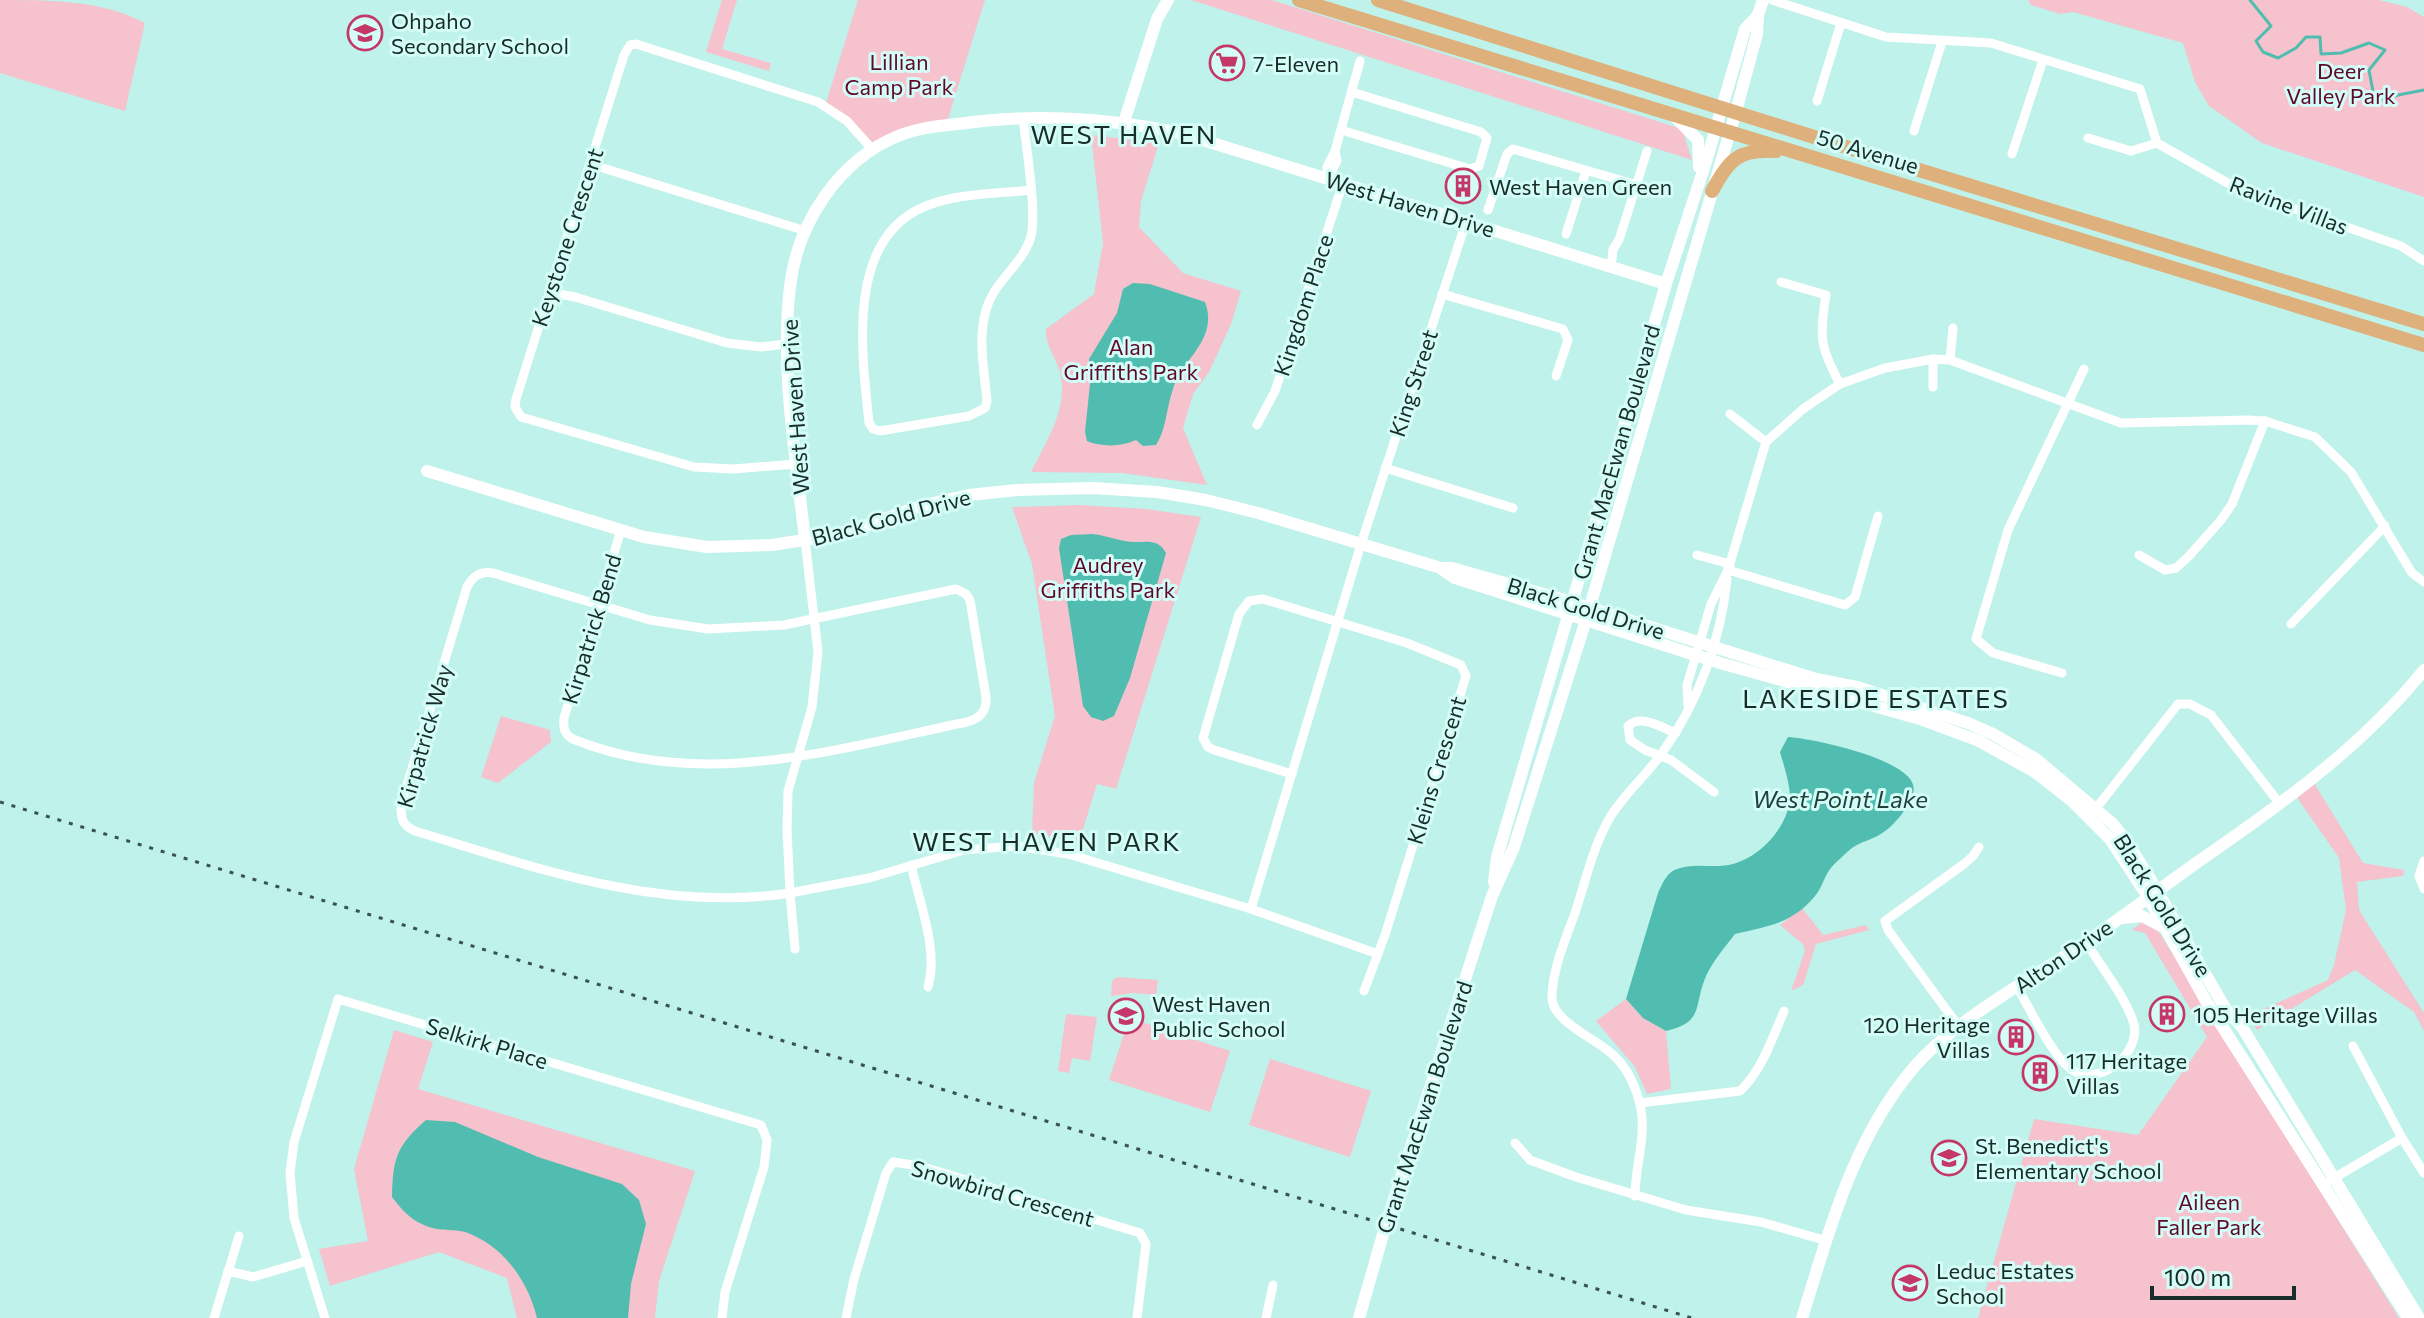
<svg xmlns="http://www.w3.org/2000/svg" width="2424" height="1318" viewBox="0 0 2424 1318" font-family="Commissioner,sans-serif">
<rect width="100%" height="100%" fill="#bff2ea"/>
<g fill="#f5c2cd">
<path d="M0,0C49,0 102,0 145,23L125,111L0,73Z"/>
<path d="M722,0H737L722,49L771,63L769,71L706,52Z"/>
<path d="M858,0H985L946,125L872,149L825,106Z"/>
<path d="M1191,0H1272L1682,129L1692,160Z"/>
<path d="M2028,0H2379L2407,7L2424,17V197L2262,143L2209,106L2195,82L2183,43L2073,12L2060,14L2031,5Z"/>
<path d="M1091,135L1159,143L1141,201L1139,227L1183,273L1241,291L1231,324L1209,372L1193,394L1183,428L1207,485L1122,473L1031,472C1046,442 1067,411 1061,376C1058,359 1045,347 1046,329L1094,294L1095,288L1103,243Z"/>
<path d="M1080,505L1146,509L1201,517L1116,789L1097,784L1079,842L1032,833L1034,783L1055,716L1032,564L1012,507Z"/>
<path d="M501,716L550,730L551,742L498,783L481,777Z"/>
<path d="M2314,783L2363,863L2404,870L2403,876L2357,882L2359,910L2424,1013V1031L2414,1012L2355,970L2257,1030L2248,1016L2328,980L2334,965L2346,910L2339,858L2296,796Z"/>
<path d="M1802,908L1823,935L1866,925L1869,930L1816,944L1803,985L1791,991L1805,951L1803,944L1780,925Z"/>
<path d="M2142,922L2157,929L2399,1318H1978L2034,1119L2138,1135L2207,1037L2145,933L2132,930Z"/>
<path d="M1117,977L1158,980L1156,995L1133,993L1111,996L1112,981Z"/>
<path d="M1626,999L1643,1018L1666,1031L1671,1089L1647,1094L1635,1067L1596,1021Z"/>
<path d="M1066,1014L1097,1017L1090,1061L1072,1058L1069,1073L1058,1071Z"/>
<path d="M1129,1018L1230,1051L1210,1112L1109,1080Z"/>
<path d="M394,1030L433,1042L418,1089L695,1171L659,1281L655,1318H517L507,1278L439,1252L330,1286L319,1249L368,1241L354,1169Z"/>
<path d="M1270,1059L1371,1091L1350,1157L1249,1125Z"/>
</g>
<g fill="#50bdb0">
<path d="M1133,283L1150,284L1205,302C1219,339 1183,358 1173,389C1166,408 1167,428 1156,445L1143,446L1136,440C1122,447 1101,447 1087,441L1085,432L1090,384L1089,359L1117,313L1123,289Z"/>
<path d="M1092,534C1104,535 1114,539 1125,541C1140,545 1157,535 1166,553L1130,678L1114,716L1103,721L1091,717L1083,706L1059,548L1061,539L1071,535Z"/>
<path d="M1788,737C1810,738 1924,761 1913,793C1909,807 1893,828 1879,835C1871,840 1860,842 1852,848C1845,854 1836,862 1830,869C1824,877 1822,888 1815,896C1792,924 1768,926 1735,934C1725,947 1713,961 1706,976C1693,1006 1705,1022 1666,1031L1643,1018L1626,999L1658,893C1662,884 1667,872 1677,869C1694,862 1715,869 1733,864C1761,857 1790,825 1790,795C1789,781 1784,766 1780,752Z"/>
<path d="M426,1120L455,1122L538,1157L622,1184L639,1200L646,1224L631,1284L628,1318H537C528,1281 504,1247 468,1233C458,1229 447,1231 437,1229C415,1224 405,1214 392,1197C393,1159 396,1146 426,1120Z"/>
</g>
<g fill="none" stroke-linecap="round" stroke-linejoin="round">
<path stroke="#50bdb0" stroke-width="3" d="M2250,0L2271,26L2256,41L2263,52L2278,58L2296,48L2306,37H2320L2321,54L2341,53L2369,43L2385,50L2369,70L2375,102L2398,95L2424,90"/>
<g stroke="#fff" stroke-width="9">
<path d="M1772,0L1886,37L1991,43L2140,89L2157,143L2240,190L2401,246L2424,261"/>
<path d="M1817,101L1841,23"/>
<path d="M1023,118C1026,145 1037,213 1031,236C1026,257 1005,274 994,292C974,324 984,367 987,401L985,408L969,416L880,431L873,429L869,423C862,354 845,238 926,206C957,193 997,194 1030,190"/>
<path d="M1341,130L1470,169L1479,166L1487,138L1481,132L1352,92"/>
<path d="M1914,131L1942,42"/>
<path d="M2088,138L2131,151L2157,143"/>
<path d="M2012,154L2043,60"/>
<path d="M590,164L806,231"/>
<path d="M1328,178L1327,167L1335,151L1360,61"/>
<path d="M1328,178L1337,161L1335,151"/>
<path d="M1488,210L1507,154L1513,149L1637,185"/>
<path d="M1566,234L1586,171"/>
<path d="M1611,267L1613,249L1619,240L1647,151"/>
<path d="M1781,282L1826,295C1819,337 1820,347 1840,384"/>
<path d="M549,292L575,297L727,343L761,347L786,344"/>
<path d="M1442,294L1563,329L1568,340L1556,376"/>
<path d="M1950,360L1953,328"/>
<path d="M1933,387V359"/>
<path d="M1730,414L1766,442"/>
<path d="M1257,425L1275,391L1343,183"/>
<path d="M796,464L733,469L694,467L521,417L515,407L516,399L624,55L630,45L636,44L818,102L847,121L872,149"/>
<path d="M1385,468L1513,508"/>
<path d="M621,530L564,718C563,727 564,735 573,739C701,792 840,748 967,722C981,718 987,710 986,697L970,600L966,594L956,589L784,625L708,629L650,620L493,573C480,571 473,576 467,587L401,805C401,819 402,825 415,831C537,868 660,913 790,893L795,949"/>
<path d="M805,540L818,652L812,707L788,791L787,830L790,893L869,878L964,850L1016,846L1068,854L1251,909L1361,544L1466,222"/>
<path d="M1697,555L1730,564"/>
<path d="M2139,555L2165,570L2176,568L2189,556L2221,520L2232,504L2265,421"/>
<path d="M1728,570L1845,605L1855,597L1878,516"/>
<path d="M2291,624L2385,526"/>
<path d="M2062,673L1993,653L1976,639L2008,530L2084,369"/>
<path d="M1688,706L1687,685L1696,655L1711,604L1728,570L1766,442L1803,409L1840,384L1885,368L1933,359L1950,360L2121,423L2248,420L2265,421L2315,437L2351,472L2412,573L2424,582"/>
<path d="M1676,733C1660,727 1642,714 1628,726L1630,740L1645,750L1671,760L1714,792"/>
<path d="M1292,774L1214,750L1208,747L1203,738L1239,614L1249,601L1263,599L1407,643L1461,665L1466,676L1385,935L1364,991"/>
<path d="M2094,811L2178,704H2190L2211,715L2280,804"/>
<path d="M2424,861L2419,876L2424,889"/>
<path d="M911,865C919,901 939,951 928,987"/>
<path d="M1251,909L1378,954"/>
<path d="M2017,987C2029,1007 2053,1057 2071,1069C2099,1089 2144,1052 2133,1021C2123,993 2101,967 2086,942"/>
<path d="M1959,1027L1888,930L1885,921L1964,864L1973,856L1979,847"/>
<path d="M2353,1046L2402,1138L2424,1173"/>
<path d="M1640,1103L1740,1091C1761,1072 1773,1037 1784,1011"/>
<path d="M1515,1143L1530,1160L1576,1177L1686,1210L1761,1222L1827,1241"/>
<path d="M2329,1181L2402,1138"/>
<path d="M1635,1196C1635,1161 1650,1130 1637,1094C1632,1079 1624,1064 1612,1054C1596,1039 1552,1021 1552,998C1552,971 1565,940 1574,916C1585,884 1592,849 1609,819C1623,795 1646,776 1662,753C1698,703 1721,640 1727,579"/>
<path d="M228,1271L253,1277L307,1261"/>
<path d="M214,1318L239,1236"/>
<path d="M325,1318L294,1218L290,1173L294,1142L338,999L761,1125L767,1140L764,1167L725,1292L722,1318"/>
<path d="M846,1318L854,1279L886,1173L893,1162L920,1166L1140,1233L1146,1244L1137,1318"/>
<path d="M1266,1318L1273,1285"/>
</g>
<g stroke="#fff" stroke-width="12">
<path d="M1674,116L1698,140L1699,167"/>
<path d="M1124,122L1157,19L1168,0"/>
<path d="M427,471L644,537L707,547L772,545L823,537L862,527L920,506L969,495L1017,490L1092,488L1157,492L1206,500L1258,513L1441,568H1452L1568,601L1816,679L1857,687L1968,723L1993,734L2036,759L2112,823L2125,839L2149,877L2225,1008L2242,1027L2419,1318"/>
<path d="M805,540C796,457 780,370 790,287C797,223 839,160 898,136C917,128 938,126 958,124C1033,113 1107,118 1180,133L1666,284"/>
<path d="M1443,570L1455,578L1720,663L1920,719L1979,741L2035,772L2072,801L2110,839L2148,897L2206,1001L2408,1318"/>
<path d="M1494,882L1497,857L1666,284L1706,162L1745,29L1758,15"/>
<path d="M2123,918L2142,916L2161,926"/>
<path d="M1359,1318L1386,1224L1492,896L1514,847L1586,620L1736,111L1757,34L1758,15L1763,0"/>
<path d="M1802,1318C1830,1229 1853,1138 1915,1066C1956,1019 2033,978 2086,942C2124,916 2161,888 2199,861C2280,805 2362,747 2424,670"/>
</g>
<g stroke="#ddb07c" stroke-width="14">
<path d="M1299,0L2424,345"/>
<path d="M1378,0L1919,170L2424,324"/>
<path d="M1712,191C1730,159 1738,149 1776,151"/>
</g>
<path stroke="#39534f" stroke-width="3" stroke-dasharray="4 8" stroke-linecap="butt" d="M0,802L1692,1318"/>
</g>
<defs>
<g id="school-ring" transform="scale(1.8)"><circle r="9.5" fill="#d4fdf7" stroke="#c43767" stroke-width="1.5"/><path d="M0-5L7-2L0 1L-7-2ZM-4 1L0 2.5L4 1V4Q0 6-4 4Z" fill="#c43767"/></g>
<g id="supermarket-ring" transform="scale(1.8)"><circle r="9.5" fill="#d4fdf7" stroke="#c43767" stroke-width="1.5"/><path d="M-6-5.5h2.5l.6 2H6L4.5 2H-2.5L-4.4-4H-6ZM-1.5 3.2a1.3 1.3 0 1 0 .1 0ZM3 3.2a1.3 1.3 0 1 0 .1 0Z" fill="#c43767"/></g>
<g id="building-ring" transform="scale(1.8)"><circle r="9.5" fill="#d4fdf7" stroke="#c43767" stroke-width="1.5"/><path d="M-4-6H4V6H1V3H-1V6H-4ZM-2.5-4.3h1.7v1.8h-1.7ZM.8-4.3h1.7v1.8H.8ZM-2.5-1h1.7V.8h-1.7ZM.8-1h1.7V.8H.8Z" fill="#c43767"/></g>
</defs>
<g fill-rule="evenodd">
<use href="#school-ring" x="365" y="33"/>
<use href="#supermarket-ring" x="1227" y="63"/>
<use href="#building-ring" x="1463" y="186"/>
<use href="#building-ring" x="2167" y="1014"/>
<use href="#school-ring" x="1126" y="1016"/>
<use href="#building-ring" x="2016" y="1037"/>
<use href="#building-ring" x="2040" y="1073"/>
<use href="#school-ring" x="1949" y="1158"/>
<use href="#school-ring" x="1910" y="1283"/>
</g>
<g text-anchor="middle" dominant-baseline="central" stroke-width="6" stroke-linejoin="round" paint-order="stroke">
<g font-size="22" fill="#182c29" stroke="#d4fdf7" text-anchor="start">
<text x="391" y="20">Ohpaho<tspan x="391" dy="25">Secondary School</tspan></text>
<text x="1253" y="63">7-Eleven</text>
<text x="1489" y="186">West Haven Green</text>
<text x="1152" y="1003">West Haven<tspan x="1152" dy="25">Public School</tspan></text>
<text x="2193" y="1014">105 Heritage Villas</text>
<text x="1990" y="1024" text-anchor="end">120 Heritage<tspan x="1990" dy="25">Villas</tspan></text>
<text x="2066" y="1060">117 Heritage<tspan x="2066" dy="25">Villas</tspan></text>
<text x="1975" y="1145">St. Benedict's<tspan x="1975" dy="25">Elementary School</tspan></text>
<text x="1936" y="1270">Leduc Estates<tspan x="1936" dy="25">School</tspan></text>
</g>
<g font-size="22" fill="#5f082b" stroke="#d4fdf7">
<text x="899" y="61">Lillian<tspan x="899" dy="25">Camp Park</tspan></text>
<text x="2341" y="70">Deer<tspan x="2341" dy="25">Valley Park</tspan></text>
<text x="1131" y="346">Alan<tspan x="1131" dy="25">Griffiths Park</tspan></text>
<text x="1108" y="564">Audrey<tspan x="1108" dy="25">Griffiths Park</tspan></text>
<text x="2209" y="1201">Aileen<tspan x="2209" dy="25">Faller Park</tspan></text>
</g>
<g font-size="22" fill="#182c29" stroke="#d4fdf7">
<text transform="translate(1868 151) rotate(17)">50 Avenue</text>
<text transform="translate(1410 204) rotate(17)">West Haven Drive</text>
<text transform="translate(2289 205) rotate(21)">Ravine Villas</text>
<text transform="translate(567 237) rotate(-72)">Keystone Crescent</text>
<text transform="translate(1303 305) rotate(-72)">Kingdom Place</text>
<text transform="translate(1413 383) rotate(-72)">King Street</text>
<text transform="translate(795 407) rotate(-94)">West Haven Drive</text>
<text transform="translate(1616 452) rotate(-74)">Grant MacEwan Boulevard</text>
<text transform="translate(891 517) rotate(-15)">Black Gold Drive</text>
<text transform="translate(1586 608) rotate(17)">Black Gold Drive</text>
<text transform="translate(591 629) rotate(-73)">Kirpatrick Bend</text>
<text transform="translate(424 736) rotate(-74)">Kirpatrick Way</text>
<text transform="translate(1436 770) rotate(-73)">Kleins Crescent</text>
<text transform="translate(2163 905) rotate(58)">Black Gold Drive</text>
<text transform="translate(2063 956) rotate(-34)">Alton Drive</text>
<text transform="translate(487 1043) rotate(17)">Selkirk Place</text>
<text transform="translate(1424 1107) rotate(-72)">Grant MacEwan Boulevard</text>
<text transform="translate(1003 1193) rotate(16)">Snowbird Crescent</text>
</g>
<g font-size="24" font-style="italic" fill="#20413d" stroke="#d4fdf7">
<text x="1840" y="798">West Point Lake</text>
</g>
<g font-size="26" letter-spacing="2" fill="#182c29" stroke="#d4fdf7">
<text x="1124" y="133">WEST HAVEN</text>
<text x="1876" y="697">LAKESIDE ESTATES</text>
<text x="1047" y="840">WEST HAVEN PARK</text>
</g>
</g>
<path d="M2152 1286v12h142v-12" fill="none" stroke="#182c29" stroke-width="4"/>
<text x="2164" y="1286" font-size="24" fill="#182c29" stroke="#d4fdf7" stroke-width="6" paint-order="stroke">100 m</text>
</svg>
